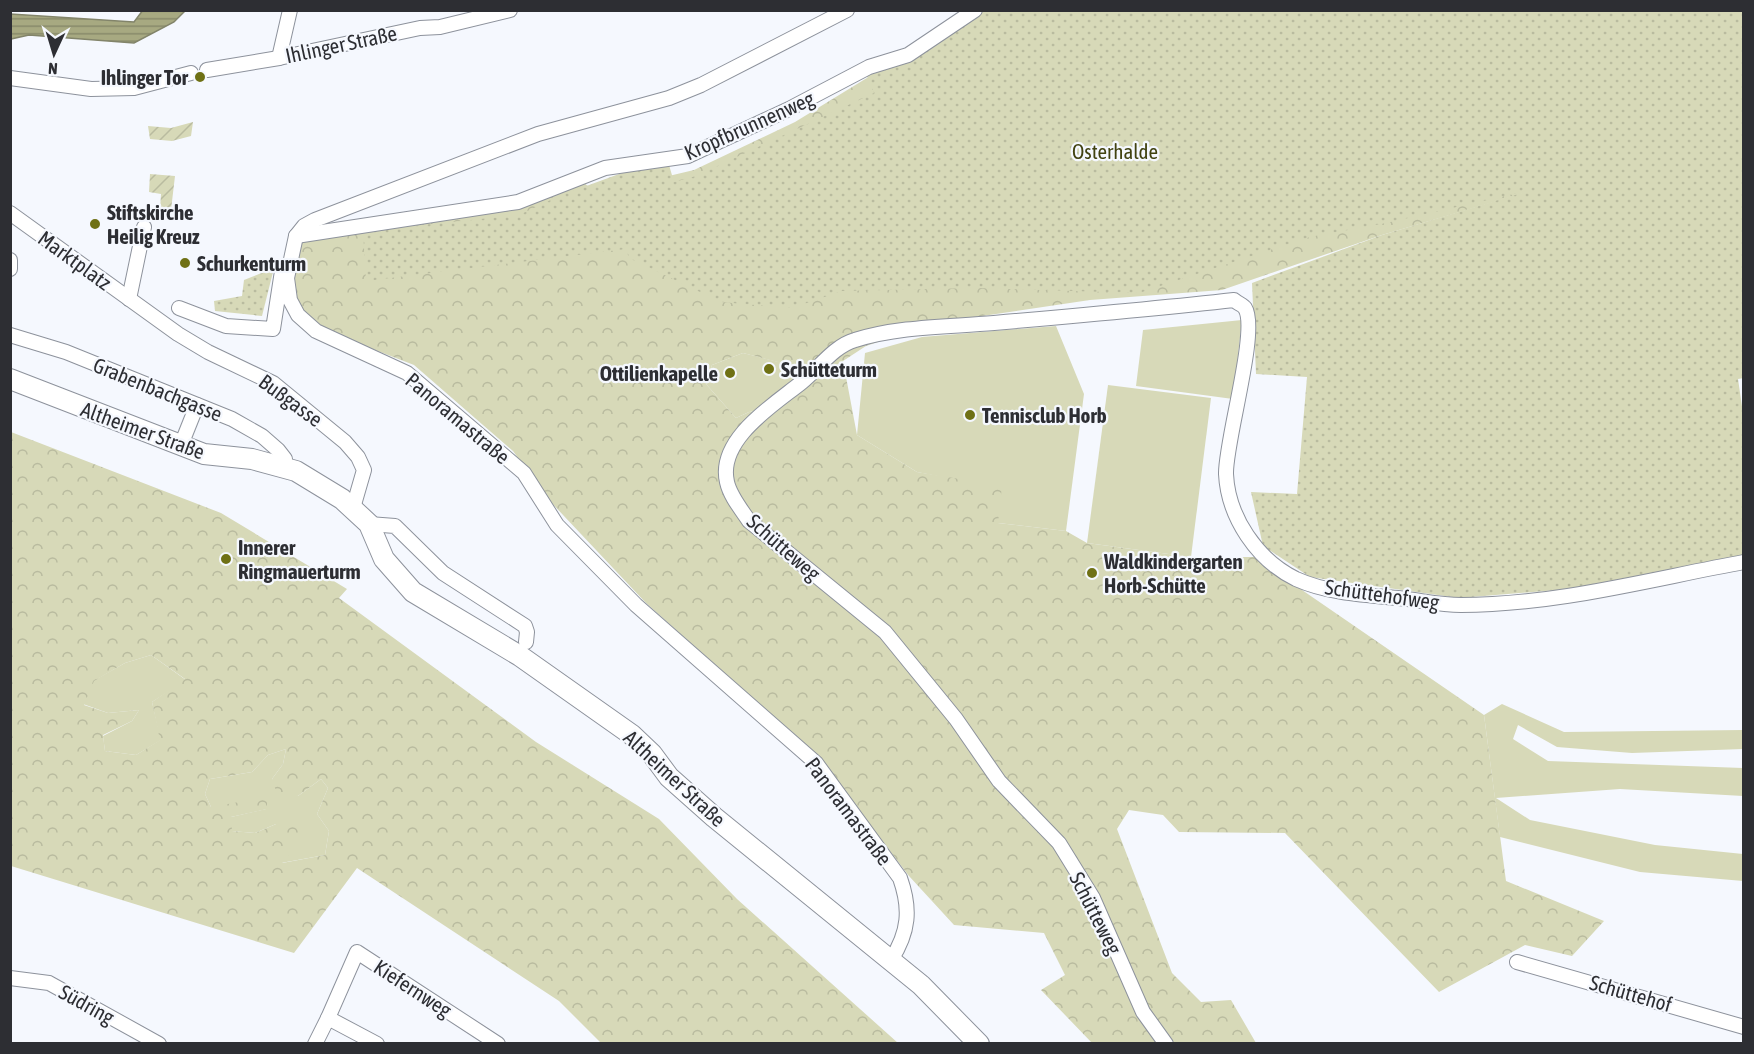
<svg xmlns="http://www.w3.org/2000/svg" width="1754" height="1054" viewBox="0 0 1754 1054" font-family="'Asap Condensed',sans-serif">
<defs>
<pattern id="forest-crowns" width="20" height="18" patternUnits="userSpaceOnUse" patternTransform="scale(1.5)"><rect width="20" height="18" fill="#d7d9b8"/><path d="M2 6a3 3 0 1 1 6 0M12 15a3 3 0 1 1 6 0" fill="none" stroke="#b9bb9f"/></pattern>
<pattern id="park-dots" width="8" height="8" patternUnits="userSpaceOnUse" patternTransform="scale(1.5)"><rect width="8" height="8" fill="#d7d9b8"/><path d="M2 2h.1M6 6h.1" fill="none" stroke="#b9bb9f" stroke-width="1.8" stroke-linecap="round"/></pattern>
<pattern id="garden-furrows" width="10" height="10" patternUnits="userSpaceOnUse" patternTransform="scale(1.5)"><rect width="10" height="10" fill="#d7d9b8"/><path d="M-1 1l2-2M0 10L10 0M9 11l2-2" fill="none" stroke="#b9bb9f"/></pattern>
<pattern id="water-rules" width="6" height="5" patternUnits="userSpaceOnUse" patternTransform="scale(1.5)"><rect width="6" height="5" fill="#a7a981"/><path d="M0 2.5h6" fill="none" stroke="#888a6a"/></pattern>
</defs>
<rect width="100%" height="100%" fill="#f5f8fe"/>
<g fill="#d7d9b8">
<path d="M1242,320L1233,399L1136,386L1143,330Z"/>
<path d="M1056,326L1084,394L1066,531L998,523L953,479L917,472L857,435L865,353L922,337Z"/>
<path d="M743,353L806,369L810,378L774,408L749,412L736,418L706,384L712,365Z"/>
<path d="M1108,385L1211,398L1191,557L1087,543Z"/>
<path d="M151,655L186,680L152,702L161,740L136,755L105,751L103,736L132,721L139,710L108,713L83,704L93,681L125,663Z"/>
<path d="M1502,704L1564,732L1743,730V749L1632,753L1557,747L1518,725L1513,739L1548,761L1743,768V796L1620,789L1496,798L1530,820L1655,845L1743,854V881L1640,872L1500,837L1484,715Z"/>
<path d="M286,749L283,764L272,779L298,796L321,779L328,788L317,814L329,831L325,855L281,863L276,824L255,833L231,831V817L266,809L211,807L205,794L210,779L252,772L268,755Z"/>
</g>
<g fill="url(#forest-crowns)" fill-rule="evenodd">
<path d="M1743,11V149L1711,138L1382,235L1222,290L1090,300L935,323L866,346L843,361L857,435L917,472L1002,486L998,523L1066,531L1087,543L1191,557H1254L1484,715L1506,881L1604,921L1572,956L1525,945L1439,992L1285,833L1179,832L1163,815L1129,810L1117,829L1172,973L1201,1002L1231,1000L1256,1043H1092L1041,990L1065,975L1044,933L954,925L909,876L818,758L646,603L547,498L513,451L414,365L331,333L317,326L301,308L288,276L302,230L514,208L584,183L597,193L694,170L795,122L875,73ZM743,353L805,369L810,378L774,408L749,412L736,418L706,384L712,365Z"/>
<path d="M11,432L221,513L347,589L339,598L536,742L659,819L737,899L898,1043H601L559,1001L357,868L294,953L11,866ZM151,655L185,679L152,702L160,740L136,755L105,751L103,735L132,721L139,710L108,713L84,705L94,681L125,663ZM286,749L283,764L272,779L277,794L298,796L321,779L328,788L317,814L329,831L325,855L282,863L294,849L301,824H276L255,833L232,831L231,817L267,809V797L211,807L205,794L210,779L252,772L268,755Z"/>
</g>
<g fill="url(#park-dots)">
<path d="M977,11H1743V146L1735,145L1744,149V378L1738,379L1744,420L1743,562L1557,590L1459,598L1310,577L1263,546L1251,492L1297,494L1307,377L1256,374L1252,283L1382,235L1532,190L1386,223L1310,237L1139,293L975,288L842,291L792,308L721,302L629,258L626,249L366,281L363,231L519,215L559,196L630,170L669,165L674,182L696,176L874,93L864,69Z"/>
<path d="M274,268L262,316L215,311L214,301L242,296L244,280Z"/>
</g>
<g fill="url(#garden-furrows)">
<path d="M193,122L191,136L172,141L150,139L148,126L171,128Z"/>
<path d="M150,174L175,176L171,210H160L161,194L149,192Z"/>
</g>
<path fill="url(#water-rules)" stroke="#82846a" stroke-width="1.5" d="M143,10L185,11L174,22L134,43L29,35L11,39V14L134,22Z"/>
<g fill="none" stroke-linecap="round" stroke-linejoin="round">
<g stroke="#8d929c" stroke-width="16">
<g id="street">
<path d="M847,10L701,85L669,98L538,134L315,220L304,226L296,236L287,278L290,300L298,315L316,331L407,373L524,473L557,525L636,605L816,763L900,878C911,909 909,932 891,960"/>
<path d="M279,58L290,10"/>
<path d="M207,70L279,58L420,28L440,27L510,10"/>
<path d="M10,78L91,89L134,88L191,73"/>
<path d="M10,213L178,334L208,352L273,383L345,442L358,457L364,470L353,508"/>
<path d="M296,236L518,202L605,168L688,156L789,109L869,67L908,55L975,10"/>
<path d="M10,260V269"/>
<path d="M129,299L144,227"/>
<path d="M179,308L226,326L273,329L282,271"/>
<path d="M10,335L66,352L232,419L262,436L278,450L285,459V468"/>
<path d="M181,445L197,405"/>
<path d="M369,524L395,526L443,573L525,626L527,632L526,642"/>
<path d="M1517,962L1744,1027"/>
<path d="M10,978L49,983L159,1044"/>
<path d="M328,1018L357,952L498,1044"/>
<path d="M315,1044L328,1018L377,1044"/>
<path d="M1166,1044L1143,1012L1093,898L1059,843L999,781L956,719L885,632L749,521C741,509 730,496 727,482C717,439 775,404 802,382C819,368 834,346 855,340C900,326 948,327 994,323C1074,316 1154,309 1234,300C1237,303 1243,305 1245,308C1259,330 1225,442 1226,474C1228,517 1257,560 1296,579C1327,593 1364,595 1398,598C1419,600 1440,605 1461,605C1556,605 1651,579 1744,562"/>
</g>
</g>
<g stroke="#8d929c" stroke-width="22">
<path id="secondary" d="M10,379L204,454L252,459L296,471L342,499L369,524L384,559L413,592L520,656L632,735L652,754L669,777L714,817L921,985L979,1044"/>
</g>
<use href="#street" stroke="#fff" stroke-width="14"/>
<use href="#secondary" stroke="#fff" stroke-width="20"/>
</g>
<g fill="#6f7115" stroke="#f5f8fe" stroke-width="2">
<circle cx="200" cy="77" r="6"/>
<circle cx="95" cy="224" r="6"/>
<circle cx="185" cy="263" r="6"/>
<circle cx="769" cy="369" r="6"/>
<circle cx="730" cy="373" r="6"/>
<circle cx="970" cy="415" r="6"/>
<circle cx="226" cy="559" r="6"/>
<circle cx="1092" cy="573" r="6"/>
</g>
<g text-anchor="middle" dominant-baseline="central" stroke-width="4.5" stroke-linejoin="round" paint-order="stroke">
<g font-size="21" fill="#2d2e33" stroke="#f5f8fe">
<text transform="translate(341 44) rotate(-12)">Ihlinger Straße</text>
<text transform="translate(749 125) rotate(-24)">Kropfbrunnenweg</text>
<text transform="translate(75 260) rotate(36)">Marktplatz</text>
<text transform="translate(158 389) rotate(22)">Grabenbachgasse</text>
<text transform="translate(291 400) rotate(36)">Bußgasse</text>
<text transform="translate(458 418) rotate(40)">Panoramastraße</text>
<text transform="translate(143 430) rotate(20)">Altheimer Straße</text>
<text transform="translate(784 547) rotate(41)">Schütteweg</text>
<text transform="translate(1382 594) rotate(8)">Schüttehofweg</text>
<text transform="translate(675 778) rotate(43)">Altheimer Straße</text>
<text transform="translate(849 811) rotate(53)">Panoramastraße</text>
<text transform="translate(1096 913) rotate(63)">Schütteweg</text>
<text transform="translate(413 988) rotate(33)">Kiefernweg</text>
<text transform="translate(1631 993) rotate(16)">Schüttehof</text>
<text transform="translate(87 1004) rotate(29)">Südring</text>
</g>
<g font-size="21" font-weight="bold" fill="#2d2e33" stroke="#f5f8fe" text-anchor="start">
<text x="188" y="77" text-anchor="end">Ihlinger Tor</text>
<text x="107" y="212">Stiftskirche<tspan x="107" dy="24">Heilig Kreuz</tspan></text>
<text x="197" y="263">Schurkenturm</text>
<text x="781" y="369">Schütteturm</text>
<text x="718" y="373" text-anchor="end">Ottilienkapelle</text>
<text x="982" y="415">Tennisclub Horb</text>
<text x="238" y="547">Innerer<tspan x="238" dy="24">Ringmauerturm</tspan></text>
<text x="1104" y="561">Waldkindergarten<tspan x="1104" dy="24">Horb-Schütte</tspan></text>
</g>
<g font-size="21" fill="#414210" stroke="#f5f8fe">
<text x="1115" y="151">Osterhalde</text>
</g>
</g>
<rect width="1754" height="1054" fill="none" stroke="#2d2e33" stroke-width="24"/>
<g transform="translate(54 54) rotate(184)" stroke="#f5f8fe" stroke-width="4.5" paint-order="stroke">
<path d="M0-4.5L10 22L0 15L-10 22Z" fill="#2d2e33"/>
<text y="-9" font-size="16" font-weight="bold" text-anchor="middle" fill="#2d2e33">N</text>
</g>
</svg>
